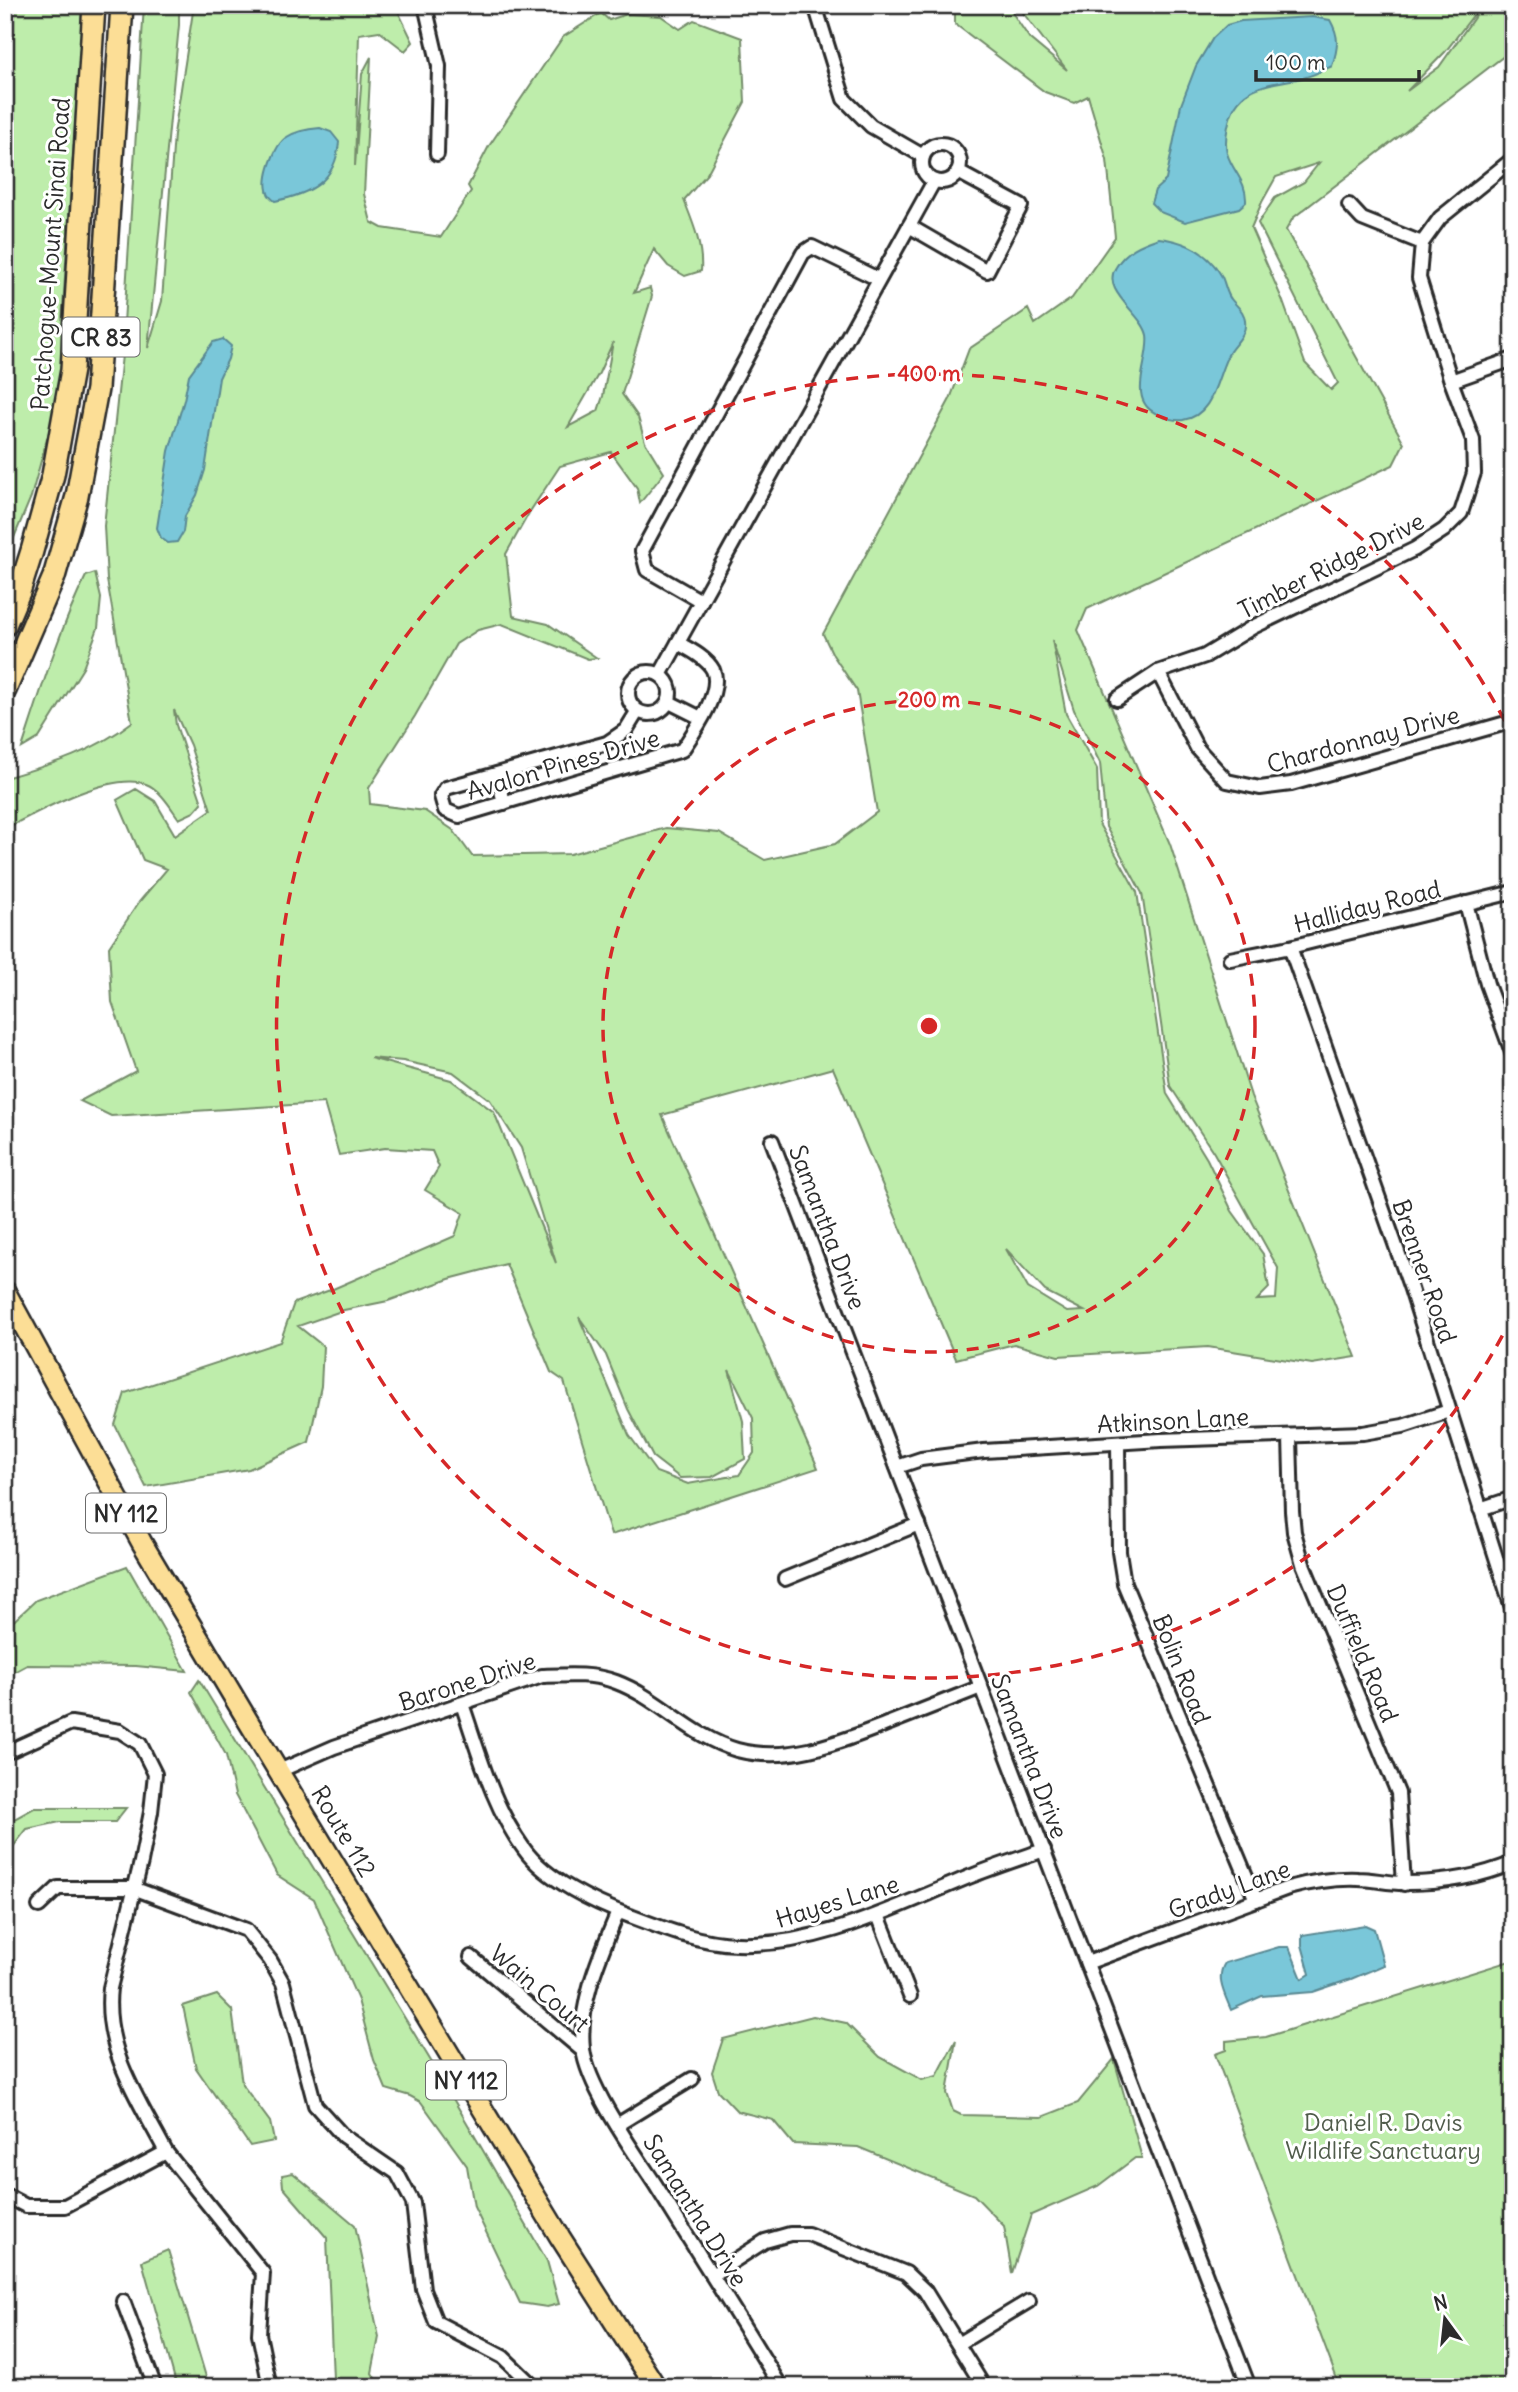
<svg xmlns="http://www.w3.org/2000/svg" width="1518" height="2392" viewBox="0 0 1518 2392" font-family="Delius,sans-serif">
<rect width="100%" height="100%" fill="#fff"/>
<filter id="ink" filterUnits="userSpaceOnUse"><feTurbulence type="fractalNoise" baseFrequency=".0143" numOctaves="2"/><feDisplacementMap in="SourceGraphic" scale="14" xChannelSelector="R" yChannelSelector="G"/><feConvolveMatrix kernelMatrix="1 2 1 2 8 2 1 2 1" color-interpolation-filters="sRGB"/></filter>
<g filter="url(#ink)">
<g fill="#beedab" stroke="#748c6b" stroke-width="2" fill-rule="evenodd">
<path d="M5,5H83L61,338V388L31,497L5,559Z"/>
<path d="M144,5H179V25L148,348L162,301L174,134L194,5H395L413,42L405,51L379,31L359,34L355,166L362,74L371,57L364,194L371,222L382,228L441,237L471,191L468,186L489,146L563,37L601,13L609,20L627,14L661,16L680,29L694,20L742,38L745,102L707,174L684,200C693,223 703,246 701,271L685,276L668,266L654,249L634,293L650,288L652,296L622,394L638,417L645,442L664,473L640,503L637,488L611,452L560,466L529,513L506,554L513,616L548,624L597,658L588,659L502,624L478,630L456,644L415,716L369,788L370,804L425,811L453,830L472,856L570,854L666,828L719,833L765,860L835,844L877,812L857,691L833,655L823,634L950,399L969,349L1028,309L1035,324L1072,298L1115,237L1107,160L1088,96L1074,103L1045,92L955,24V5H1007L1030,39L1067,70L1017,5H1481L1445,52L1407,91L1439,67L1483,5H1513V49L1293,218L1286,230L1404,443L1393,465L1087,609L1078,630L1170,844L1251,1096L1356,1357L1312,1364L1208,1347L1058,1356L1014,1344L956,1359L833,1068L662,1115L818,1468L611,1535L564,1381L551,1372L506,1264L449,1279L388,1301L344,1310L298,1326L323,1346L321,1386L309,1442L249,1469L146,1487L115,1425L125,1393L280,1342L294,1303L333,1289L455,1236L463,1213L425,1190L439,1167L432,1151L385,1148L339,1155L324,1103L111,1116L80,1101L136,1071L112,1002L109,947L139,902L167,869L143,860L117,800L136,789L155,801L175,835L211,810L190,745L174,710L176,725L202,803L194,812L179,819C171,808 160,789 146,784C111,771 37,812 5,829V778C53,764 92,753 132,722L107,580L104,526L122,355ZM1319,163L1304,182L1275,198L1258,223L1338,383L1331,390L1305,363L1282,299L1251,228L1262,202L1276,177ZM613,342L603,396L598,411L568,427L599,373ZM1052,640L1074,710L1100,763L1106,827L1142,893L1170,1086L1214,1153L1278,1268L1276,1299L1257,1300L1269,1288L1263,1254L1232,1211L1207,1159L1167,1094L1137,892L1099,824L1097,769L1066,714ZM370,1058L403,1061L453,1072L490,1100L521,1148L556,1263L494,1112L451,1080ZM1006,1249L1045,1291L1084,1311L1067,1312L1028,1288ZM579,1317L606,1355L628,1409L653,1457L680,1478L712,1477L745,1459L743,1421L729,1370L753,1418L754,1453L739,1475L688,1484L656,1472L629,1435Z"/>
<path d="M95,573L101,598L98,628L83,668L39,738L22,748C41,690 59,631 86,576Z"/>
<path d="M127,1566L187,1671L136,1666L27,1665L5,1677V1629L36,1600Z"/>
<path d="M199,1680L437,2071L547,2261L559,2304L547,2307L520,2303L474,2207L467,2166L421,2102L410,2096L386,2089L374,2060L358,2000L314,1899L277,1875L235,1795L226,1755L191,1692Z"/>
<path d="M34,1808H126L115,1822H60L27,1829L5,1857V1824Z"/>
<path d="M1513,1960V2387H1340L1215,2054L1226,2050V2041L1266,2037Z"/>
<path d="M217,1995L232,2010L242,2084L270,2122L274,2141L250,2146L196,2068L183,2006Z"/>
<path d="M813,2016L846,2023L880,2057L922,2080L937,2076L956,2040L947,2093L953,2111L961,2115L1042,2117L1078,2103L1114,2059L1142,2158H1135L1098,2186L1031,2215L1012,2273L1004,2226L974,2195L858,2147L793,2144L773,2120L737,2111L718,2091L712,2072L723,2039Z"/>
<path d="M293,2173L355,2225L379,2337L372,2373L380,2387H338L333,2379L327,2238L283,2187L282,2175Z"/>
<path d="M168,2250L209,2387H177L142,2261Z"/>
</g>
<g fill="#7ac7d9" stroke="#5a8993" stroke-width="2">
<path d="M1312,17L1330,20C1340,37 1338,48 1332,66C1322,71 1313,76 1302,78C1268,85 1236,84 1228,126C1226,135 1225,144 1227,153C1232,171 1247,181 1246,202L1239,208L1185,222L1160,212L1151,203L1155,190L1166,180L1181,105L1196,66L1213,38L1227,25L1241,21Z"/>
<path d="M320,128L331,132L339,142C336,182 310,194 275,201C273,200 268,195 268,193C262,179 275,144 287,137C296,131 309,129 320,128Z"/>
<path d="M1159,238C1185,241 1207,251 1221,275C1225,282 1226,293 1231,299C1237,307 1244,310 1245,321C1247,335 1235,343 1229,353C1216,376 1215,415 1183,420C1175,421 1164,418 1157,414C1125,400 1151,359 1147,335C1142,313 1100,291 1116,267C1126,250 1141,244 1159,238Z"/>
<path d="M223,339L231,346L228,359L219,378L205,470L197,495L185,516L183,532L177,542L168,543L161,538L157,528L169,451L184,400L189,375L213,342Z"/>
<path d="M1365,1925L1374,1929L1384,1965L1351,1979L1313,1992L1262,1996L1231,2010C1225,1995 1215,1978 1225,1963L1279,1947H1289L1302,1979L1310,1974L1302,1945V1935Z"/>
</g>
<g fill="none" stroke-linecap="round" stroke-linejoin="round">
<g stroke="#2b2b2b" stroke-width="18">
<g id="street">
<path d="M425,5L439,66L437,154"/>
<path d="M815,5L844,99L871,126L923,156"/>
<circle cx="941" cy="163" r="19"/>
<path d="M1349,205L1362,219L1422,243"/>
<path d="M909,226L987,271L1021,206L958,172"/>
<path d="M1451,381L1513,359"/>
<path d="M701,601L647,570L642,551L803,253L812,247L878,279"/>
<circle cx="649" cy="693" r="21"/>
<path d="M1158,672L1197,748L1227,781L1260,788L1291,784L1513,721"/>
<path d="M660,675L934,181"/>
<path d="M1117,699L1158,672L1205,656L1253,627L1415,549L1444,530L1461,513L1474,473L1473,440L1451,381L1419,278L1422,243L1440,218L1513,159"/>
<path d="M669,702L701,718"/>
<path d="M637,712L626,730L607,743L446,788L441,796L445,810L459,816L682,750C694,732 723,692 713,670C707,658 689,649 678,643"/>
<path d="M497,774L504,803"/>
<path d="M1466,903L1487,984L1513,1055"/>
<path d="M1290,947L1411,1289L1513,1611"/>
<path d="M1230,959L1290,947L1513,892"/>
<path d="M772,1141L1249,2387"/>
<path d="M1290,1437L1292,1511L1294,1532L1303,1564L1398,1793L1404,1884"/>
<path d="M1118,1443L1119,1552L1124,1583L1256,1900"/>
<path d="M897,1467L921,1459L984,1451L1161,1440L1363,1433L1403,1426L1449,1411"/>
<path d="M1480,1509L1513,1498"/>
<path d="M785,1579L919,1524"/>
<path d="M462,1704C479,1753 493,1807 524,1849C546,1880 595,1903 630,1916C664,1929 700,1943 737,1944C821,1947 898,1905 974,1875C997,1866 1021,1858 1044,1850"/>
<path d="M5,1753L71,1723L120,1731L140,1744L155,1774L151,1812L141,1862L110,1988C103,2050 139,2100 166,2152"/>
<path d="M279,1771L334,1747L542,1676C566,1675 593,1673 616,1682C659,1698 691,1737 737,1750C791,1764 842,1741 892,1722C922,1710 951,1699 981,1687"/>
<path d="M39,1906L58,1888H133L246,1930L270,1960L283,1983L315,2105L343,2136L397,2173L413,2203L423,2289L436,2322L503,2357L534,2387"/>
<path d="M618,1912C601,1953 578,2003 583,2049C587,2086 634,2152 655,2184C697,2252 740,2319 781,2387"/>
<path d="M878,1915L910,1996"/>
<path d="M471,1957L583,2051"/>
<path d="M1087,1963L1288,1888C1311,1882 1335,1878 1358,1879C1374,1879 1391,1884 1407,1883C1444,1883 1479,1877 1513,1863"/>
<path d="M617,2125L692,2079"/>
<path d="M5,2195L26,2206H65L166,2152L263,2273L259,2334L270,2387"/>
<path d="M712,2275L765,2241L790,2234H808L906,2273L925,2291L984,2387"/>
<path d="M123,2301L155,2387"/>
<path d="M958,2344L1029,2301"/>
</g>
</g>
<g stroke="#2b2b2b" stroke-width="24">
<path id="primary" d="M5,1291L142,1543L248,1721L560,2237L656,2387"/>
</g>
<g stroke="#2b2b2b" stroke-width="26">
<g id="highway">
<path d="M5,625L19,592L32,551L53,475L72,370L94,5"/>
<path d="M5,690L54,577L77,496L97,389L122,5"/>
</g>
</g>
<use href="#street" stroke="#fff" stroke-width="12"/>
<use href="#primary" stroke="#fcde96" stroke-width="19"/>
<use href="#highway" stroke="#fcde96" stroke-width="21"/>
</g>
</g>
<g fill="none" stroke="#d62828" stroke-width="3.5" stroke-dasharray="12 9">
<circle cx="929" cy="1026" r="326"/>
<path d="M1512 1317A652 652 0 1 1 1512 735"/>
</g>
<g text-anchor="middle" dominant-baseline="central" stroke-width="6" stroke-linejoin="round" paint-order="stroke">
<g fill="#fff" stroke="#6b6b6b" stroke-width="2">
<rect x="62.5" y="317.5" width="77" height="39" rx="5"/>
<rect x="86" y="1493.5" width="80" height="39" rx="5"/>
<rect x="426" y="2060.5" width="80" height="39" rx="5"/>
</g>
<g font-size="23" font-weight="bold" fill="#2b2b2b">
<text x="101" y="337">CR 83</text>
<text x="126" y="1513">NY 112</text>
<text x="466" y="2080">NY 112</text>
</g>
<g font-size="24" fill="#2b2b2b" stroke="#fff">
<text transform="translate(50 254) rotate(-86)">Patchogue-Mount Sinai Road</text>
<text transform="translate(1331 565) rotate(-27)">Timber Ridge Drive</text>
<text transform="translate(1363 739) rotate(-15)">Chardonnay Drive</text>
<text transform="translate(563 764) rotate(-16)">Avalon Pines Drive</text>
<text transform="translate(1367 906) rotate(-14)">Halliday Road</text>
<text transform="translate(828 1227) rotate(69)">Samantha Drive</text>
<text transform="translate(1425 1271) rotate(71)">Brenner Road</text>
<text transform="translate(1173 1420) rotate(-3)">Atkinson Lane</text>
<text transform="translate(1363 1653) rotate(67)">Duffield Road</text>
<text transform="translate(1182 1669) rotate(68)">Bolin Road</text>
<text transform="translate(467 1681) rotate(-18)">Barone Drive</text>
<text transform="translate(1030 1756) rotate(69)">Samantha Drive</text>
<text transform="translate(344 1831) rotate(59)">Route 112</text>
<text transform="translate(1229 1889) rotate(-20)">Grady Lane</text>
<text transform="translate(837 1901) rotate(-17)">Hayes Lane</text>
<text transform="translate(540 1988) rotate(40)">Wain Court</text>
<text transform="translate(696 2210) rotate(58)">Samantha Drive</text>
</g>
<g font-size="24" fill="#505c4b" stroke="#fff">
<text x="1383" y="2122">Daniel R. Davis<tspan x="1383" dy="28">Wildlife Sanctuary</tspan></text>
</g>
</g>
<circle cx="929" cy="1026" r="10" fill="#d62828" stroke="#fff" stroke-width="3.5"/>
<g font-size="21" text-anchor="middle" font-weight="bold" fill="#d62828" stroke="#fff" stroke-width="6" stroke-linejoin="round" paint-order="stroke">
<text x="929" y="381">400 m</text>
<text x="929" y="707">200 m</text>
</g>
<rect width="1518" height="2392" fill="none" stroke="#fff" stroke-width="28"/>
<rect x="14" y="14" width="1490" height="2364" fill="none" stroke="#2b2b2b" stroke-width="2.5" filter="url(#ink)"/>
<g transform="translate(1445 2319) rotate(345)" stroke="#ffffff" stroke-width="5" paint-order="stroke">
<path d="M0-5L12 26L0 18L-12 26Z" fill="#2b2b2b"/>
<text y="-10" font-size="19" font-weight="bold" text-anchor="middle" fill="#2b2b2b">N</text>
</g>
<path d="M1256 70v10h163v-10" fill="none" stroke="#2b2b2b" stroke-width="3.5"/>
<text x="1266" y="70" font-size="21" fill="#2b2b2b" stroke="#ffffff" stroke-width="5" paint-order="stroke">100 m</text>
</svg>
